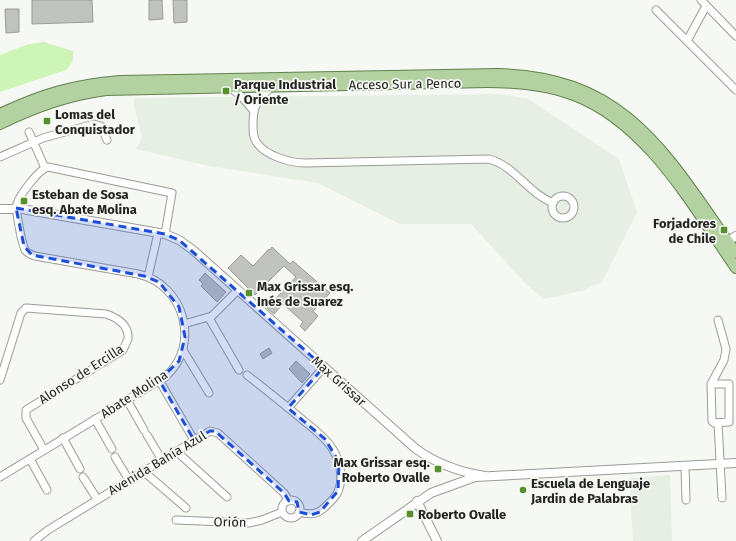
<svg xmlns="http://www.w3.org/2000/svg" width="736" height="541" viewBox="0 0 736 541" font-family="'Fira Sans',sans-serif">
<rect width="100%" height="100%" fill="#f5f8f3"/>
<g fill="#e7eee3">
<path d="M501,94L528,99L619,159L637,212L602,282L581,291L544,299L525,283L471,224H400L318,183L209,166L136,149L142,137L134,105L135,98Z"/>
<path d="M670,475L672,541H633L629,478Z"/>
</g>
<path fill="#cef5b8" d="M44,42L73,51C74,60 72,64 66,70L0,92V55L29,44Z"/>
<g fill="#bfc2be" stroke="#999b97">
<path d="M32,0H92L93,22L32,24Z"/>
<path d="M149,0H162L163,19L149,20Z"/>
<path d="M173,0H187V22L174,23Z"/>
<path d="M5,9H19V32L6,33Z"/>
<path d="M272,247L290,264L293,261L330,293L313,311L318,316L305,331L300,326L303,322L283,304L274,314L267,308L296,277L284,266L255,295L228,268L241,255L253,266L269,249L270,250Z"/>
<path d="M205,273L226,292L217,302L201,286L203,284L199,280Z"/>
<path d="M269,348L272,353L263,359L260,354Z"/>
<path d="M296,361L310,374L302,383L289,369Z"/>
</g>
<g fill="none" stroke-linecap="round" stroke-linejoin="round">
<g stroke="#9a9c98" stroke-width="9">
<g id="minor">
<path d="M701,0L736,36"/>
<path d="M656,10L736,90"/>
<path d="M687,41L706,6"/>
<path d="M273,86C257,99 253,105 253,125C253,132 253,138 257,143C266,156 291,163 305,163L489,159C515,166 528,193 553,203"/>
<path d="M229,87L241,96L253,110"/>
<path d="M29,132L45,168"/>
<path d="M0,157L43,138L94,124L101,126L107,140"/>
<circle cx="563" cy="207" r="11"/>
<path d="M148,277L158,233"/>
<path d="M209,318L239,370"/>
<path d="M184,324L212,316L238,290"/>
<path d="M183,350L209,393"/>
<path d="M247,375C266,390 285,405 304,421C314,429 325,437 332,448C342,463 345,486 333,499C321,512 316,517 299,512"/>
<path d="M0,380L21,313L26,308L106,314C118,318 129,325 128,339L123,350L26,410V418L44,450"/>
<path d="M159,380L194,440"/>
<path d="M711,384H729V422L714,423L712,421L711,384L724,360L726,349L718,320"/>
<path d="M127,400L144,430"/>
<path d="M288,408L324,367"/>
<path d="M95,419L112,449"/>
<path d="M718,423L722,498"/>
<path d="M147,435L162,460"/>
<path d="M63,438L80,469"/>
<path d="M176,451L227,497"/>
<path d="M115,457L129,480"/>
<path d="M30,459L47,490"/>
<path d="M685,466L686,500"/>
<path d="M143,471L186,508"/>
<path d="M0,477L165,377C202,345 184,284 138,274L35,256C31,255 28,254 25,250C22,244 15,210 17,204C19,196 39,169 48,167L172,193L165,234"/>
<path d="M83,477L97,499"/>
<circle cx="291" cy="509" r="9"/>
<path d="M176,520L249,523L262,520L282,512"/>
<path d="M34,541L48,530L210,431L218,433L284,493L289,501"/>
</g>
</g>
<g stroke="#9a9c98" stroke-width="10">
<g id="tertiary">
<path d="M0,209H22L165,234L179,240L193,250L416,449C437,464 459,472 485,476"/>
<path d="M728,241L736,236"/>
<path d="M417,501L437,541"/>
<path d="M362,541L431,493L475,477L736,463"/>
</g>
</g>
<g stroke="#61814d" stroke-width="12">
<g id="primary">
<path d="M0,114C42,94 73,85 120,81L498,74C629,77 668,158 736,253"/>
<path d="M0,124C34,107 68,95 106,90L487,82C517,82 547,85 574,95C648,123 693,207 736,268"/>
</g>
</g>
<use href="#minor" stroke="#fff" stroke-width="7"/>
<use href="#tertiary" stroke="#fff" stroke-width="8"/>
<use href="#primary" stroke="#b4d1a1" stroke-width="10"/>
</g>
<path fill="#1d4ed8" fill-opacity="0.2" stroke="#1d4ed8" stroke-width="3" stroke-dasharray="8 5" stroke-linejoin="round" d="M16,208L165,234L179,240L324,367L288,408L325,439L339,462L338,491L320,512L311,515L299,512L297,502L289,501L284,493L215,431H210L194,440L159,380L179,361L185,337L179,307L159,282L144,276L32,255L24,246Z"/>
<g fill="#568f2b" stroke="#f5f8f3" stroke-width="1.5">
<rect x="222" y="87" width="8" height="8" rx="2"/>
<rect x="43" y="117" width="8" height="8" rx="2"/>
<rect x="20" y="197" width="8" height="8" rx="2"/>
<rect x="720" y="226" width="8" height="8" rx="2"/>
<rect x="245" y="289" width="8" height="8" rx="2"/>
<rect x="434" y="465" width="8" height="8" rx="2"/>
<circle cx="523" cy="490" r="4"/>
<rect x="406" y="510" width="8" height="8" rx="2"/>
</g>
<g text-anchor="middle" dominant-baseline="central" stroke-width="3.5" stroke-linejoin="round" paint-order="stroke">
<g font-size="13" font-weight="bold" fill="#242523" stroke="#f5f8f3" text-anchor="start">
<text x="234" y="84">Parque Industrial<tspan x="234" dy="15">/ Oriente</tspan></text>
<text x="55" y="114">Lomas del<tspan x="55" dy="15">Conquistador</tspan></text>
<text x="32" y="194">Esteban de Sosa<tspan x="32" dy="15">esq. Abate Molina</tspan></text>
<text x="716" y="223" text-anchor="end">Forjadores<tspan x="716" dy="15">de Chile</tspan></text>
<text x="257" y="286">Max Grissar esq.<tspan x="257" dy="15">Inés de Suarez</tspan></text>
<text x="430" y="462" text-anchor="end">Max Grissar esq.<tspan x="430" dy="15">Roberto Ovalle</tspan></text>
<text x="531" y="483">Escuela de Lenguaje<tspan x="531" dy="15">Jardin de Palabras</tspan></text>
<text x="418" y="514">Roberto Ovalle</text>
</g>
<g font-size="13" fill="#242523" stroke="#f5f8f3">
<text transform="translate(405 84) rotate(-1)">Acceso Sur a Penco</text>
<text transform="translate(81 374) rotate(-33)">Alonso de Ercilla</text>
<text transform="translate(339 381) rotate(42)">Max Grissar</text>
<text transform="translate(134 394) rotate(-33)">Abate Molina</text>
<text transform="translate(157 463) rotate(-31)">Avenida Bahía Azul</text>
<text transform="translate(230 522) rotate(1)">Orión</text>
</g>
</g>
</svg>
